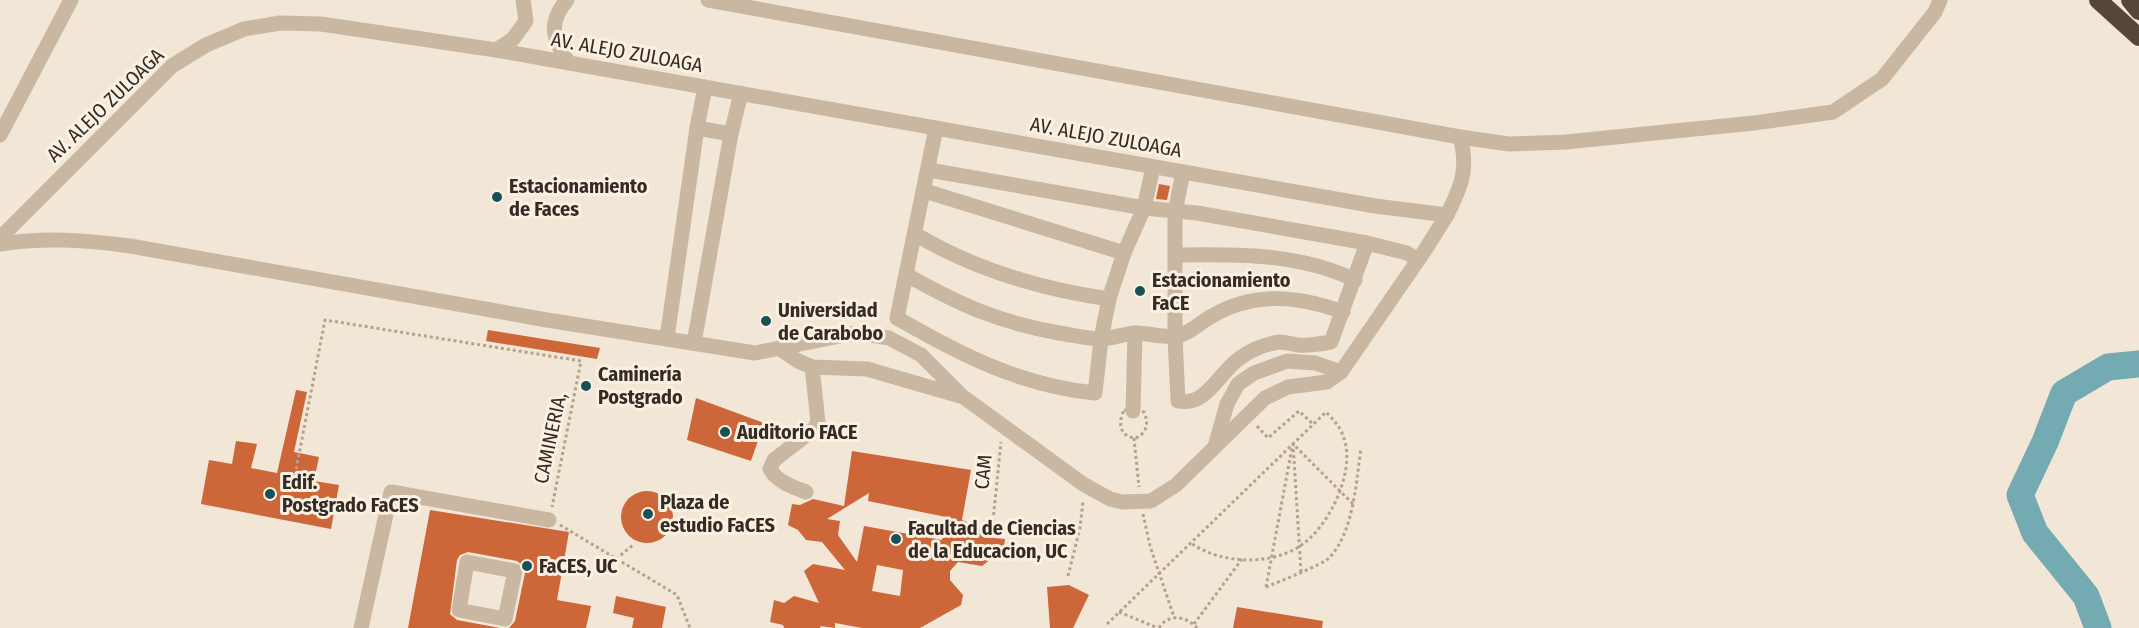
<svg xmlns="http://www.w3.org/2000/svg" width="2139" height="628" viewBox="0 0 2139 628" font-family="'Fira Sans Condensed',sans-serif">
<rect width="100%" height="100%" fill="#f2e7d6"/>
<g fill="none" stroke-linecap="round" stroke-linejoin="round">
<path stroke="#74aab1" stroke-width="27" d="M2098,628L2086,596L2035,533L2020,495L2045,442L2064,393L2108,367L2139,364"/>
</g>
<g fill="#cd6639" fill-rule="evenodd">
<path d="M1159,184L1170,186L1167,200L1156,199Z"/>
<path d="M488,330L600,348L597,359L486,341Z"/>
<path d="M296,390L307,392L294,452L319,457L314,481L339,485L331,529L201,504L209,460L232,464L236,441L257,444L251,468L277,473Z"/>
<path d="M696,398L764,423L751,461L687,440Z"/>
<path d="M852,451L971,470L962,520L992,532L994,538L1005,539L1002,560L991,559L982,566L958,562L950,571V580L963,595L961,605L920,628H862L835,623V628L821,626L820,628H784L783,625L770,622L774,600L784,603L794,596L819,603L804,571L813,564L845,570L822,542L806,540L798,530L788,525L792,504L800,505L813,499L844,506ZM869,493L868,501L946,517L942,540L864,526L857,562L838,535L840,521L827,519ZM877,565L903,570L900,596L872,591Z"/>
<circle cx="647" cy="517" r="26"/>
<path d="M430,510L569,532L557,600L591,606L586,628H509L515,621L525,573L524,567L517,561L468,552L460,555L457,560L450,614L457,620L500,628H408Z"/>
<path d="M1069,585L1089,595L1073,628H1050L1047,587Z"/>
<path d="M616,596L666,607L662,628H632L634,618L613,613Z"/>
<path d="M1237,607L1323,621L1322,628H1233Z"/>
</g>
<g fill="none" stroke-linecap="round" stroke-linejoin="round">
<g stroke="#b6a18c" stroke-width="3" stroke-dasharray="3 3" stroke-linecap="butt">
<path d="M1124,410L1144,412C1149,424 1147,432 1136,438C1119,437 1118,423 1124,410Z"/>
<path d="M1257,426L1268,438L1299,411L1313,424"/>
<path d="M1134,438L1139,487"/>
<path d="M295,475L325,320L581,361L552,507"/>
<path d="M1143,514L1150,546L1174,617"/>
<path d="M993,521L1001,442"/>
<path d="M560,525L677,595L690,628"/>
<path d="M616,559L633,545"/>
<path d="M1301,572L1293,444L1353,504"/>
<path d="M1068,576L1080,528L1083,501"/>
<path d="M1266,587C1278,582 1322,565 1329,558C1354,532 1356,482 1361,448"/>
<path d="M1266,587L1292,448"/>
<path d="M1119,612L1158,628"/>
<path d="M1107,624L1326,412C1335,421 1342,429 1345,442C1354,475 1328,528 1300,546C1270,566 1220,564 1191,543"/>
<path d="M1194,624L1242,559"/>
<path d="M1159,628C1168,613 1187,616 1197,628"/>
</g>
<g stroke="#cab7a2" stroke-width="15">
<path d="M567,0C547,23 553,41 569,63"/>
<path d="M708,0L1460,137L1509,144L1566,142L1754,123L1833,112L1882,79L1935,12L1940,0"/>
<path d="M496,50L513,39L526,21L523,0"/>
<path d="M697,128L705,87"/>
<path d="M936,128L897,318C961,355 1022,386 1095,393L1101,339L1109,299L1124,253L1144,208L1153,167"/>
<path d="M731,134L741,93"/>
<path d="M0,135L71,0"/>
<path d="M929,170L1144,208L1197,213L1367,243L1407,253L1418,260"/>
<path d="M1183,172L1175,212V336L1178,401C1207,407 1219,372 1240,358C1251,350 1266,344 1279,342C1285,342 1292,344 1298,345C1309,346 1320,344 1331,342L1367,243"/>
<path d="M925,191L1124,253"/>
<path d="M915,234C975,270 1040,289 1109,299"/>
<path d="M0,238L172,66L206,45L244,29L280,23L321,24L496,50L1375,206L1447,215C1461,187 1469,169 1460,137"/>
<path d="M0,244C44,237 86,240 130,246L547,320L755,353L850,334H864L889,338L921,355L962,396L1083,484L1110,499L1122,502L1151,501L1176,485L1265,398L1288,387L1327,382L1341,372L1425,250L1447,215"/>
<path d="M1176,255C1236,254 1299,253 1355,280"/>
<path d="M907,275C960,305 998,322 1059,333C1072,335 1086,338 1099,339C1111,339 1123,334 1135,333C1149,333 1163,338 1176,336C1190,334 1200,322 1212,316C1254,291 1299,296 1343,312"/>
<path d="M667,338L697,128L731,134L694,343"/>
<path d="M780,349L798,361L812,367L867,369L960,396"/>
<path d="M1133,411L1135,333"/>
<path d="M1216,443L1227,404L1238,384L1254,373L1287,361L1315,363L1341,372"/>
<path d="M806,492C793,487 777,482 770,469L774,460L814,429L818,422L812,367"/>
<path d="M467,562L515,571L505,619L459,610Z"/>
<path d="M361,628L391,492L549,520"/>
</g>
<g stroke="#56453b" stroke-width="18">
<path d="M2098,0L2139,37"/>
<path d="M2130,0L2139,11"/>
</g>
</g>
<g fill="#185058" stroke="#faf1e3" stroke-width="2">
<circle cx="497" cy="197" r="6"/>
<circle cx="1140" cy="291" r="6"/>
<circle cx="766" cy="321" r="6"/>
<circle cx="586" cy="386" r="6"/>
<circle cx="725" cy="432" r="6"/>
<circle cx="270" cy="494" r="6"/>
<circle cx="648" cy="514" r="6"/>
<circle cx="896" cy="539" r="6"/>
<circle cx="527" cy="566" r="6"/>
</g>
<g text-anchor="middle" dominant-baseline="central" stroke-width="6" stroke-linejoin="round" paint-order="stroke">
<g font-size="20" fill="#352b25" stroke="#faf1e3">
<text transform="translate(627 52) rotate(10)">AV. ALEJO ZULOAGA</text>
<text transform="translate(105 105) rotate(-44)">AV. ALEJO ZULOAGA</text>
<text transform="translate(1106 137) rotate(10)">AV. ALEJO ZULOAGA</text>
<text transform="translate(550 438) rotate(-78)">CAMINERIA,</text>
<text transform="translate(983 472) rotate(-84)">CAM</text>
</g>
<g font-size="20" font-weight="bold" fill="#352b25" stroke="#faf1e3" text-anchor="start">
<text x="509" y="186">Estacionamiento<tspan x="509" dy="23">de Faces</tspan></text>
<text x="1152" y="280">Estacionamiento<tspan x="1152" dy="23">FaCE</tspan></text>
<text x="778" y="310">Universidad<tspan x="778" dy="23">de Carabobo</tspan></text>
<text x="598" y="374">Caminería<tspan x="598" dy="23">Postgrado</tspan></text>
<text x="737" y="432">Auditorio FACE</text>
<text x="282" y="482">Edif.<tspan x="282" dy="23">Postgrado FaCES</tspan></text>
<text x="660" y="502">Plaza de<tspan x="660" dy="23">estudio FaCES</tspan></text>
<text x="908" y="528">Facultad de Ciencias<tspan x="908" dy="23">de la Educacion, UC</tspan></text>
<text x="539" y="566">FaCES, UC</text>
</g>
</g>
</svg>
